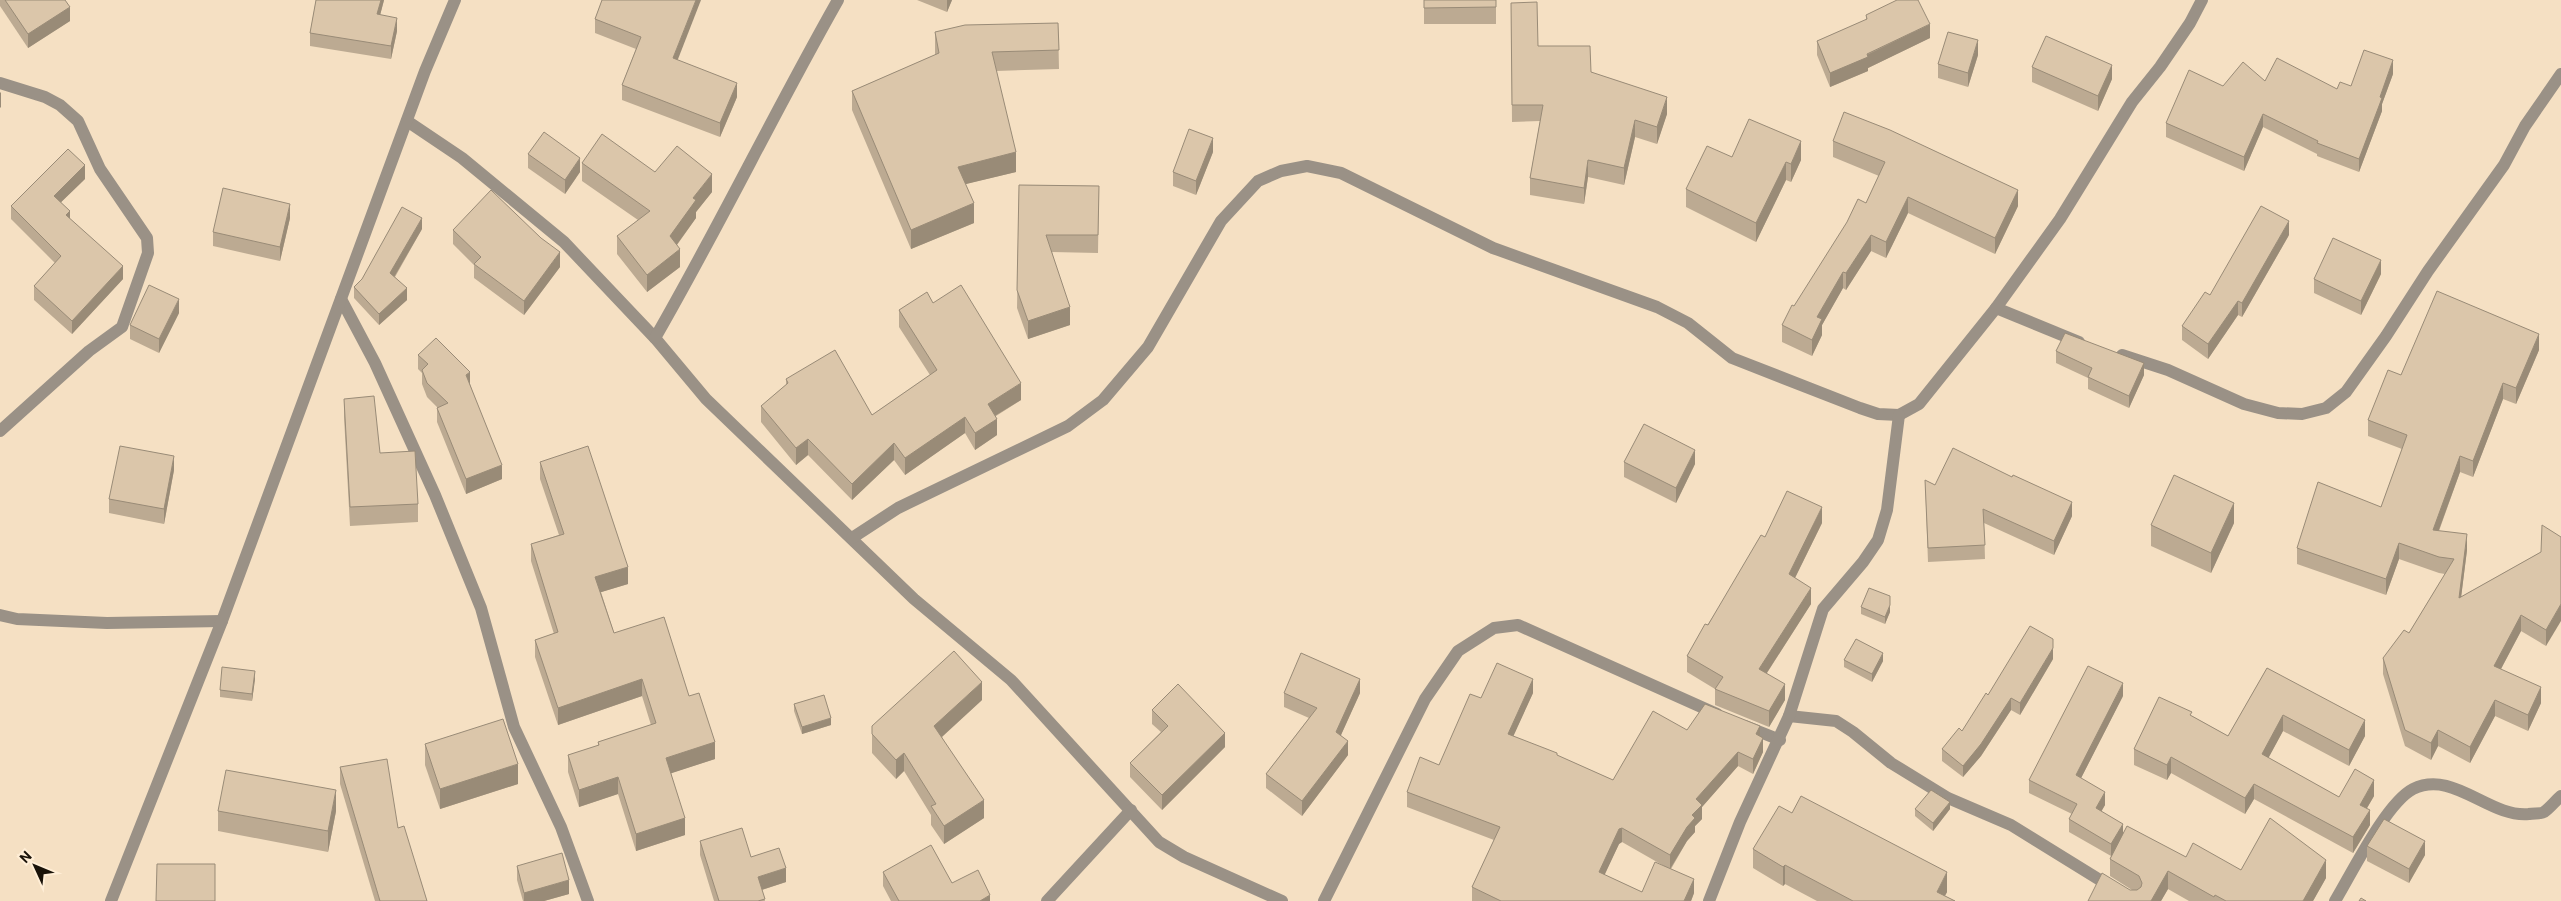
<svg xmlns="http://www.w3.org/2000/svg" width="2561" height="901" viewBox="0 0 2561 901" font-family="Roboto,sans-serif">
<rect width="100%" height="100%" fill="#f5e0c3"/>
<g fill="none" stroke-linecap="round" stroke-linejoin="round">
<g stroke="#9a9186" stroke-width="12">
<path d="M0,83L45,97L60,105L78,121L100,169L147,238L148,253L122,327L89,351L0,431"/>
<path d="M407,121L462,158L564,242L655,338L706,399L914,599L1011,680L1159,842L1184,857L1282,901"/>
<path d="M341,299L375,363L435,495L481,608L514,727L561,827L588,901"/>
<path d="M1996,308L2079,342"/>
<path d="M655,338C719,227 775,111 838,0"/>
<path d="M2122,355L2168,370L2244,404L2278,413L2302,414L2326,408L2346,392L2386,336L2428,271L2504,165L2525,126L2561,74"/>
<path d="M852,538L898,508L1068,426L1103,400L1148,347L1221,221L1258,181L1281,171L1307,166L1341,173L1493,248L1657,307L1688,323L1732,358L1860,408L1878,414L1899,415L1919,404L1996,308L2060,219L2132,102L2160,67L2190,23L2202,0"/>
<path d="M0,615L17,619L107,623L222,621"/>
<path d="M1789,716L1836,721L1853,732L1891,763L1948,798L2011,825L2134,901"/>
<path d="M1745,726L1780,740"/>
<path d="M111,901L222,621L425,71L455,0"/>
<path d="M1047,901L1131,810"/>
<path d="M1324,901L1425,699L1458,651L1494,628L1518,625L1717,714"/>
<path d="M1709,901L1740,822L1789,716L1823,609L1863,562L1878,540L1887,510L1899,415"/>
<path d="M2335,901C2352,873 2386,803 2413,789C2453,769 2489,818 2529,814C2534,813 2541,814 2544,812C2550,808 2556,800 2561,796"/>
</g>
</g>
<g fill="#bcaa92" fill-rule="evenodd">
<path d="M0,0H65L70,21L28,48L0,6Z"/>
<path d="M316,0H384L380,15L397,31L391,59L310,46V33Z"/>
<path d="M602,0L678,60L737,97L720,137L622,100V85L636,49L595,33V19Z"/>
<path d="M917,0H952L947,12Z"/>
<rect x="1424" y="0" width="72" height="24"/>
<path d="M1511,3L1538,46L1591,72L1667,114L1657,144L1635,137L1624,185L1588,177L1584,204L1530,195V178L1540,121L1512,122Z"/>
<path d="M1866,15L1930,38L1868,68V71L1830,87L1817,55V41L1866,20Z"/>
<path d="M1058,23L1059,69L996,71L1016,172L965,184L974,223L911,249L852,110V91L935,55V32Z"/>
<path d="M1978,55L1968,87L1938,78V64Z"/>
<path d="M2032,67L2112,79L2098,111L2032,82Z"/>
<path d="M2393,74L2382,104V111L2359,172L2317,156V154L2263,127L2244,171L2166,137V123L2265,81L2337,89L2351,86Z"/>
<path d="M1833,141L2018,206L1995,254L1908,213L1886,258L1871,251L1846,290L1843,288L1822,325V335L1812,356L1782,342V325L1794,306L1866,203L1879,176L1833,157Z"/>
<path d="M1213,152L1196,195L1173,186V172Z"/>
<path d="M528,154L580,172L565,194L528,168Z"/>
<path d="M1732,157L1801,160L1791,182L1786,180L1756,242L1686,207V189Z"/>
<path d="M582,163L655,172L712,192L696,212V218L677,245L680,267L647,292L617,254V236L638,220L582,181Z"/>
<path d="M85,179L61,202L70,219L123,279L72,334L34,300V286L55,263L11,219V206Z"/>
<path d="M1019,185L1099,186L1098,253L1052,252L1070,325L1028,339L1017,308Z"/>
<path d="M290,218L280,261L213,246V232Z"/>
<path d="M422,229L395,277L407,300L379,325L354,298V287Z"/>
<path d="M453,230L560,267L524,315L474,278V265L453,244Z"/>
<path d="M2289,235L2242,317L2238,315L2208,359L2182,340V326L2210,295Z"/>
<path d="M2381,274L2361,315L2314,293V279Z"/>
<path d="M933,303L1021,400L996,416L997,435L975,450L965,433L905,475L894,460L852,500L808,455L796,465L761,422V406L786,385V379L872,415L930,375L899,327V310Z"/>
<path d="M179,313L159,353L130,339V325Z"/>
<path d="M2539,350L2516,404L2503,399L2473,477L2460,472L2439,531L2467,550L2461,597L2541,552L2561,537L2546,646L2521,631L2501,669L2541,703L2528,731L2495,716L2470,763L2438,746L2431,760L2405,746L2383,674V658L2409,633L2445,574L2439,573L2399,559L2386,595L2297,564V548L2381,507L2402,449L2368,436V420L2401,375Z"/>
<path d="M2056,351L2144,375L2129,408L2088,389V378L2056,363Z"/>
<path d="M418,355L470,384L502,479L466,494L437,422V407L427,397L422,384V373L418,369Z"/>
<path d="M344,399L380,453L418,504V522L350,526L344,417Z"/>
<path d="M540,462L628,584L601,592L614,633L689,696L715,759L671,773L685,835L636,851L618,794L579,807L568,772V755L598,746V742L651,725L642,696L558,725L535,657V640L554,634L531,561V544L559,535L540,479Z"/>
<path d="M1624,462L1695,464L1676,503L1624,477Z"/>
<path d="M174,470L164,524L109,513V499Z"/>
<path d="M2012,477L2072,516L2054,555L1984,523L1985,559L1928,562L1925,480L1935,485Z"/>
<path d="M1822,523L1795,578L1811,604L1767,673L1785,700L1769,727L1715,705V689L1687,672V656L1765,537Z"/>
<path d="M2234,523L2211,573L2151,546V525Z"/>
<path d="M1861,607L1890,612L1885,624L1861,614Z"/>
<path d="M2053,659L2020,715L2011,710L1981,756L1963,777L1942,761V749L1962,731L1988,695Z"/>
<path d="M1844,660L1883,661L1872,682L1844,667Z"/>
<path d="M2267,668L2365,736L2349,766L2283,731L2268,758L2339,797L2374,796L2367,808L2370,825L2353,853L2254,799L2245,814L2171,773L2167,780L2134,765V749L2192,716L2228,736Z"/>
<path d="M255,679L252,701L220,697V690Z"/>
<path d="M1284,693H1360L1341,735L1348,755L1302,816L1266,788V774L1309,718L1284,707Z"/>
<path d="M1533,693L1513,736L1613,780L1687,730L1760,737L1763,752L1753,774L1738,766L1702,807V819L1695,826V832L1687,841L1671,869L1694,893L1691,901H1472V887L1494,840L1407,807V792L1439,765L1481,698ZM1622,842L1664,866L1642,892L1604,875L1619,844Z"/>
<path d="M2123,696L2081,778L2105,805L2101,811L2123,832L2186,857L2241,870L2326,878L2313,901H2189L2168,889L2161,901H2088L2132,890L2110,876V859L2111,856L2069,832V819L2072,814L2029,793V780Z"/>
<path d="M982,700L942,737L984,818L944,844L931,825V815L904,771L896,779L872,753V726Z"/>
<path d="M794,704L831,725L802,734L794,711Z"/>
<path d="M1152,710L1225,747L1162,810L1130,777V763L1161,732L1152,724Z"/>
<path d="M425,744L518,784L440,809L425,765Z"/>
<path d="M340,767L398,828L427,901H375L340,784Z"/>
<path d="M1915,809H1950L1933,831L1915,816Z"/>
<path d="M218,811H336L328,852L218,831Z"/>
<path d="M1792,813L1947,892L1945,896L1955,901H1817L1785,884L1783,886L1753,868V849Z"/>
<path d="M700,841L751,857L786,882L762,890L765,901H714L700,855Z"/>
<path d="M2367,846L2425,855L2409,883L2367,861Z"/>
<path d="M517,866L569,894L544,901H523L517,880Z"/>
<path d="M883,872L952,883L990,901H891L883,886Z"/>
</g>
<g fill="#998b77">
<path d="M381,0H384L377,27V14Z"/>
<path d="M696,0H701L673,72V58Z"/>
<path d="M947,0H952L947,12Z"/>
<path d="M70,7V21L28,48V34Z"/>
<path d="M397,18V31L391,59V46Z"/>
<path d="M1930,24V38L1868,68V71L1830,87V73Z"/>
<path d="M1978,40V55L1968,87V73Z"/>
<path d="M2393,60V74L2382,104V111L2359,172V159L2380,97Z"/>
<path d="M2112,65V79L2098,111V96Z"/>
<path d="M737,83V97L720,137V123Z"/>
<path d="M1,92V107L0,108V93Z"/>
<path d="M1667,97V114L1657,144V127Z"/>
<path d="M2263,114V127L2244,171V157Z"/>
<path d="M1635,120V137L1624,185V168Z"/>
<path d="M1213,138V152L1196,195V181Z"/>
<path d="M1801,141V160L1791,182V164Z"/>
<path d="M1016,152V172L958,186V167Z"/>
<path d="M580,158V172L565,194V180Z"/>
<path d="M1588,160V177L1584,204V188Z"/>
<path d="M1786,162V180L1756,242V223Z"/>
<path d="M85,165V179L54,209V196Z"/>
<path d="M712,174V192L696,212V218L670,254V236L693,198Z"/>
<path d="M2018,190V206L1995,254V238Z"/>
<path d="M1908,197V213L1886,258V242Z"/>
<path d="M974,203V223L911,249V230Z"/>
<path d="M290,204V218L280,261V247Z"/>
<path d="M70,211V225L66,215Z"/>
<path d="M422,218V229L390,284V273Z"/>
<path d="M2289,221V235L2242,317V303Z"/>
<path d="M1871,235V251L1846,290V273Z"/>
<path d="M680,249V267L647,292V275Z"/>
<path d="M560,252V267L524,315V301Z"/>
<path d="M2381,260V274L2361,315V301Z"/>
<path d="M123,266V279L72,334V321Z"/>
<path d="M1843,272V288L1822,325V335L1812,356V340L1817,317Z"/>
<path d="M407,288V300L379,325V314Z"/>
<path d="M179,299V313L159,353V339Z"/>
<path d="M2238,301V315L2208,359V344Z"/>
<path d="M1070,307V325L1028,339V321Z"/>
<path d="M2539,334V350L2516,404V388Z"/>
<path d="M2144,363V375L2129,408V396Z"/>
<path d="M470,372V386L466,375Z"/>
<path d="M1021,383V400L988,420V404Z"/>
<path d="M2503,383V399L2473,477V461Z"/>
<path d="M965,417V433L905,475V458Z"/>
<path d="M997,419V435L975,450V433Z"/>
<path d="M808,439V455L796,465V448Z"/>
<path d="M894,443V460L852,500V484Z"/>
<path d="M1695,450V464L1676,503V488Z"/>
<path d="M174,456V470L164,524V509Z"/>
<path d="M2460,456V472L2433,546V530Z"/>
<path d="M502,465V479L466,494V479Z"/>
<path d="M2072,502V516L2054,555V541Z"/>
<path d="M2234,503V523L2211,573V553Z"/>
<path d="M1822,507V523L1789,590V574Z"/>
<path d="M2467,534V550L2459,614V598Z"/>
<path d="M2399,543V559L2386,595V579Z"/>
<path d="M628,567V584L595,594V577Z"/>
<path d="M1811,588V604L1759,685V669Z"/>
<path d="M2561,604V621L2546,646V630Z"/>
<path d="M1890,605V612L1885,624V617Z"/>
<path d="M2521,615V631L2494,682V666Z"/>
<path d="M2053,648V659L2020,715V703Z"/>
<path d="M1883,653V661L1872,682V674Z"/>
<path d="M255,671V679L252,701V694Z"/>
<path d="M642,679V696L558,725V708Z"/>
<path d="M1360,679V693L1336,746V732Z"/>
<path d="M1533,679V693L1508,748V734Z"/>
<path d="M982,682V700L934,744V726Z"/>
<path d="M2123,683V696L2076,788V775Z"/>
<path d="M1785,684V700L1769,727V711Z"/>
<path d="M2541,687V703L2528,731V715Z"/>
<path d="M2011,698V710L1981,756L1963,777V766Z"/>
<path d="M2495,700V716L2470,763V747Z"/>
<path d="M2283,715V731L2262,770V754Z"/>
<path d="M831,718V725L802,734V727Z"/>
<path d="M2365,720V736L2349,766V750Z"/>
<path d="M1760,726V741L1756,734Z"/>
<path d="M2438,730V746L2431,760V743Z"/>
<path d="M1225,733V747L1162,810V795Z"/>
<path d="M1763,738V752L1753,774V759Z"/>
<path d="M1348,741V755L1302,816V801Z"/>
<path d="M715,742V759L666,775V758Z"/>
<path d="M1738,752V766L1702,807V819L1695,826V832L1687,841L1670,869V855L1692,815L1696,799Z"/>
<path d="M904,753V771L896,779V760Z"/>
<path d="M2171,757V773L2167,780V765Z"/>
<path d="M518,764V784L440,809V789Z"/>
<path d="M618,777V794L579,807V790Z"/>
<path d="M2374,780V796L2360,820V805Z"/>
<path d="M2254,784V799L2245,814V798Z"/>
<path d="M336,790V811L328,852V831Z"/>
<path d="M2105,792V805L2096,821V808Z"/>
<path d="M984,800V818L944,844V826Z"/>
<path d="M1950,802V809L1933,831V823Z"/>
<path d="M2370,810V825L2353,853V837Z"/>
<path d="M685,818V835L636,851V834Z"/>
<path d="M2123,824V837L2111,857V844Z"/>
<path d="M1622,828V842L1619,844L1599,887V872L1619,829Z"/>
<path d="M2425,841V855L2409,883V869Z"/>
<path d="M2326,860V878L2313,901H2303Z"/>
<path d="M1785,865V884L1783,886V867Z"/>
<path d="M786,868V882L758,891V877Z"/>
<path d="M2168,871V889L2161,901H2151Z"/>
<path d="M1947,872V892L1942,901L1937,892Z"/>
<path d="M1694,879V893L1691,901H1684Z"/>
<path d="M569,880V894L544,901H524V893Z"/>
<path d="M990,895V901H980Z"/>
</g>
<g fill="#dbc6aa" stroke="#998b77">
<path d="M5,0H65L70,7L28,34Z"/>
<path d="M316,0H381L377,14L397,18L391,46L310,33Z"/>
<path d="M602,0H696L673,58L737,83L720,123L622,85L641,37L595,19Z"/>
<path d="M1424,0H1496V7L1424,8Z"/>
<path d="M1897,0H1918L1930,24L1867,54L1868,57L1830,73L1817,41L1867,19L1866,15Z"/>
<path d="M1537,2L1538,46H1590L1591,72L1667,97L1657,127L1635,120L1624,168L1588,160L1584,188L1530,178L1543,105H1512L1511,3Z"/>
<path d="M1058,23L1059,50L992,52L1016,152L958,167L974,203L911,230L852,91L939,53L935,32L965,25Z"/>
<path d="M1948,32L1978,40L1968,73L1938,64Z"/>
<path d="M2046,36L2112,65L2098,96L2032,67Z"/>
<path d="M2364,50L2393,60L2380,97L2382,98L2359,159L2317,143L2318,141L2263,114L2244,157L2166,123L2189,70L2223,86L2243,62L2265,81L2277,58L2337,89L2340,82L2351,86Z"/>
<path d="M1844,112L1890,130L2018,190L1995,238L1908,197L1886,242L1871,235L1846,273L1843,272L1817,317L1822,319L1812,340L1782,325L1792,305L1794,306L1847,222L1858,199L1866,203L1885,162L1833,141Z"/>
<path d="M1749,119L1801,141L1791,164L1786,162L1756,223L1686,189L1707,146L1732,157Z"/>
<path d="M1189,129L1213,138L1196,181L1173,172Z"/>
<path d="M544,132L580,158L565,180L528,154Z"/>
<path d="M602,134L655,172L677,146L712,174L693,198L696,200L670,236L680,249L647,275L617,236L650,211L582,163Z"/>
<path d="M68,149L85,165L54,196L70,211L66,215L123,266L72,321L34,286L61,256L11,206Z"/>
<path d="M1019,185L1099,186L1098,235H1046L1070,307L1028,321L1017,290Z"/>
<path d="M223,188L290,204L280,247L213,232Z"/>
<path d="M491,190L541,238L560,252L524,301L474,264L481,257L453,230Z"/>
<path d="M2261,206L2289,221L2242,303L2238,301L2208,344L2182,326L2205,292L2210,295Z"/>
<path d="M402,207L422,218L390,273L407,288L379,314L354,287L362,279Z"/>
<path d="M2333,238L2381,260L2361,301L2314,279Z"/>
<path d="M149,285L179,299L159,339L130,325Z"/>
<path d="M961,285L1021,383L988,404L997,419L975,433L965,417L905,458L894,443L852,484L808,439L796,448L761,406L788,383L786,379L835,350L872,415L937,370L899,310L927,292L933,303Z"/>
<path d="M2437,291L2539,334L2516,388L2503,383L2473,461L2460,456L2433,530L2467,534L2459,598L2541,552L2542,525L2561,537V604L2546,630L2521,615L2494,666L2541,687L2528,715L2495,700L2470,747L2438,730L2431,743L2405,730L2383,658L2404,630L2409,633L2454,559L2439,557L2399,543L2386,579L2297,548L2318,482L2381,507L2407,435L2368,420L2388,370L2401,375Z"/>
<path d="M2065,333L2144,363L2129,396L2088,377L2092,368L2056,351Z"/>
<path d="M436,338L470,372L466,375L502,465L466,479L437,408L448,403L427,383L422,370L428,364L418,355Z"/>
<path d="M374,396L380,453L415,451L418,504L350,507L344,399Z"/>
<path d="M1644,424L1695,450L1676,488L1624,462Z"/>
<path d="M120,446L174,456L164,509L109,499Z"/>
<path d="M588,446L628,567L595,577L614,633L664,617L689,696L699,693L715,742L666,758L685,818L636,834L618,777L579,790L568,755L599,745L598,742L656,723L642,679L558,708L535,640L558,632L531,544L564,534L540,462Z"/>
<path d="M1953,448L2012,477L2013,475L2072,502L2054,541L1983,509L1985,545L1928,548L1925,480L1935,485Z"/>
<path d="M2174,475L2234,503L2211,553L2151,525Z"/>
<path d="M1787,491L1822,507L1789,574L1811,588L1759,669L1785,684L1769,711L1715,689L1723,677L1687,656L1705,624L1708,625L1761,535L1765,537Z"/>
<path d="M1869,588L1890,596V605L1885,617L1861,607Z"/>
<path d="M2030,626L2053,639V648L2020,703L2011,698L1981,744L1963,766L1942,749L1959,728L1962,731L1986,693L1988,695Z"/>
<path d="M1856,639L1883,653L1872,674L1844,660Z"/>
<path d="M954,651L982,682L934,726L984,800L944,826L931,806L936,804L904,753L896,760L872,734V726Z"/>
<path d="M1301,653L1360,679L1336,732L1348,741L1302,801L1266,774L1317,708L1284,693Z"/>
<path d="M1497,663L1533,679L1508,734L1557,753V755L1613,780L1653,711L1687,730L1705,704L1760,726L1756,734L1763,738L1753,759L1738,752L1696,799L1702,805L1692,815L1695,818L1687,827L1670,855L1622,828L1619,829L1599,872L1642,892L1655,862L1694,879L1684,901H1501L1472,887L1500,827L1407,792L1420,757L1439,765L1470,694L1481,698Z"/>
<path d="M2088,666L2123,683L2076,775L2105,792L2096,808L2123,824L2111,844L2069,819L2077,804L2029,780Z"/>
<path d="M222,667L255,671L252,694L220,690Z"/>
<path d="M2267,668L2365,720L2349,750L2283,715L2262,754L2339,797L2355,769L2374,780L2360,805L2370,810L2353,837L2254,784L2245,798L2171,757L2167,765L2134,749L2159,697L2192,712L2190,715L2228,736Z"/>
<path d="M1178,684L1225,733L1162,795L1130,763L1168,726L1152,710Z"/>
<path d="M824,695L831,718L802,727L794,704Z"/>
<path d="M503,719L518,764L440,789L425,744Z"/>
<path d="M387,759L398,828L404,826L427,901H380L340,767Z"/>
<path d="M226,770L336,790L328,831L218,811Z"/>
<path d="M1931,790L1950,802L1933,823L1915,809Z"/>
<path d="M1801,796L1947,872L1937,892L1955,901H1853L1785,865L1783,867L1753,849L1779,806L1792,813Z"/>
<path d="M2270,818L2326,860L2303,901H2226L2215,895L2214,897L2168,871L2151,901H2088L2102,873L2130,890H2137L2141,887L2142,883L2139,876L2110,859L2127,826L2186,857L2193,843L2241,870Z"/>
<path d="M2384,819L2425,841L2409,869L2367,846Z"/>
<path d="M742,828L751,857L779,848L786,868L758,877L765,899L758,901H719L700,841Z"/>
<path d="M931,845L952,883L978,870L990,895L980,901H899L883,872Z"/>
<path d="M562,853L569,880L524,893L517,866Z"/>
<path d="M157,864H215V901H156Z"/>
<path d="M2361,898L2366,901H2359Z"/>
</g>
<g transform="translate(35 866) rotate(314)" stroke="#ffeed6" stroke-width="4" paint-order="stroke">
<path d="M0-4L9 19L0 12L-9 19Z" fill="#191208"/>
<text y="-8" font-size="14" font-weight="bold" text-anchor="middle" fill="#191208">N</text>
</g>
</svg>
